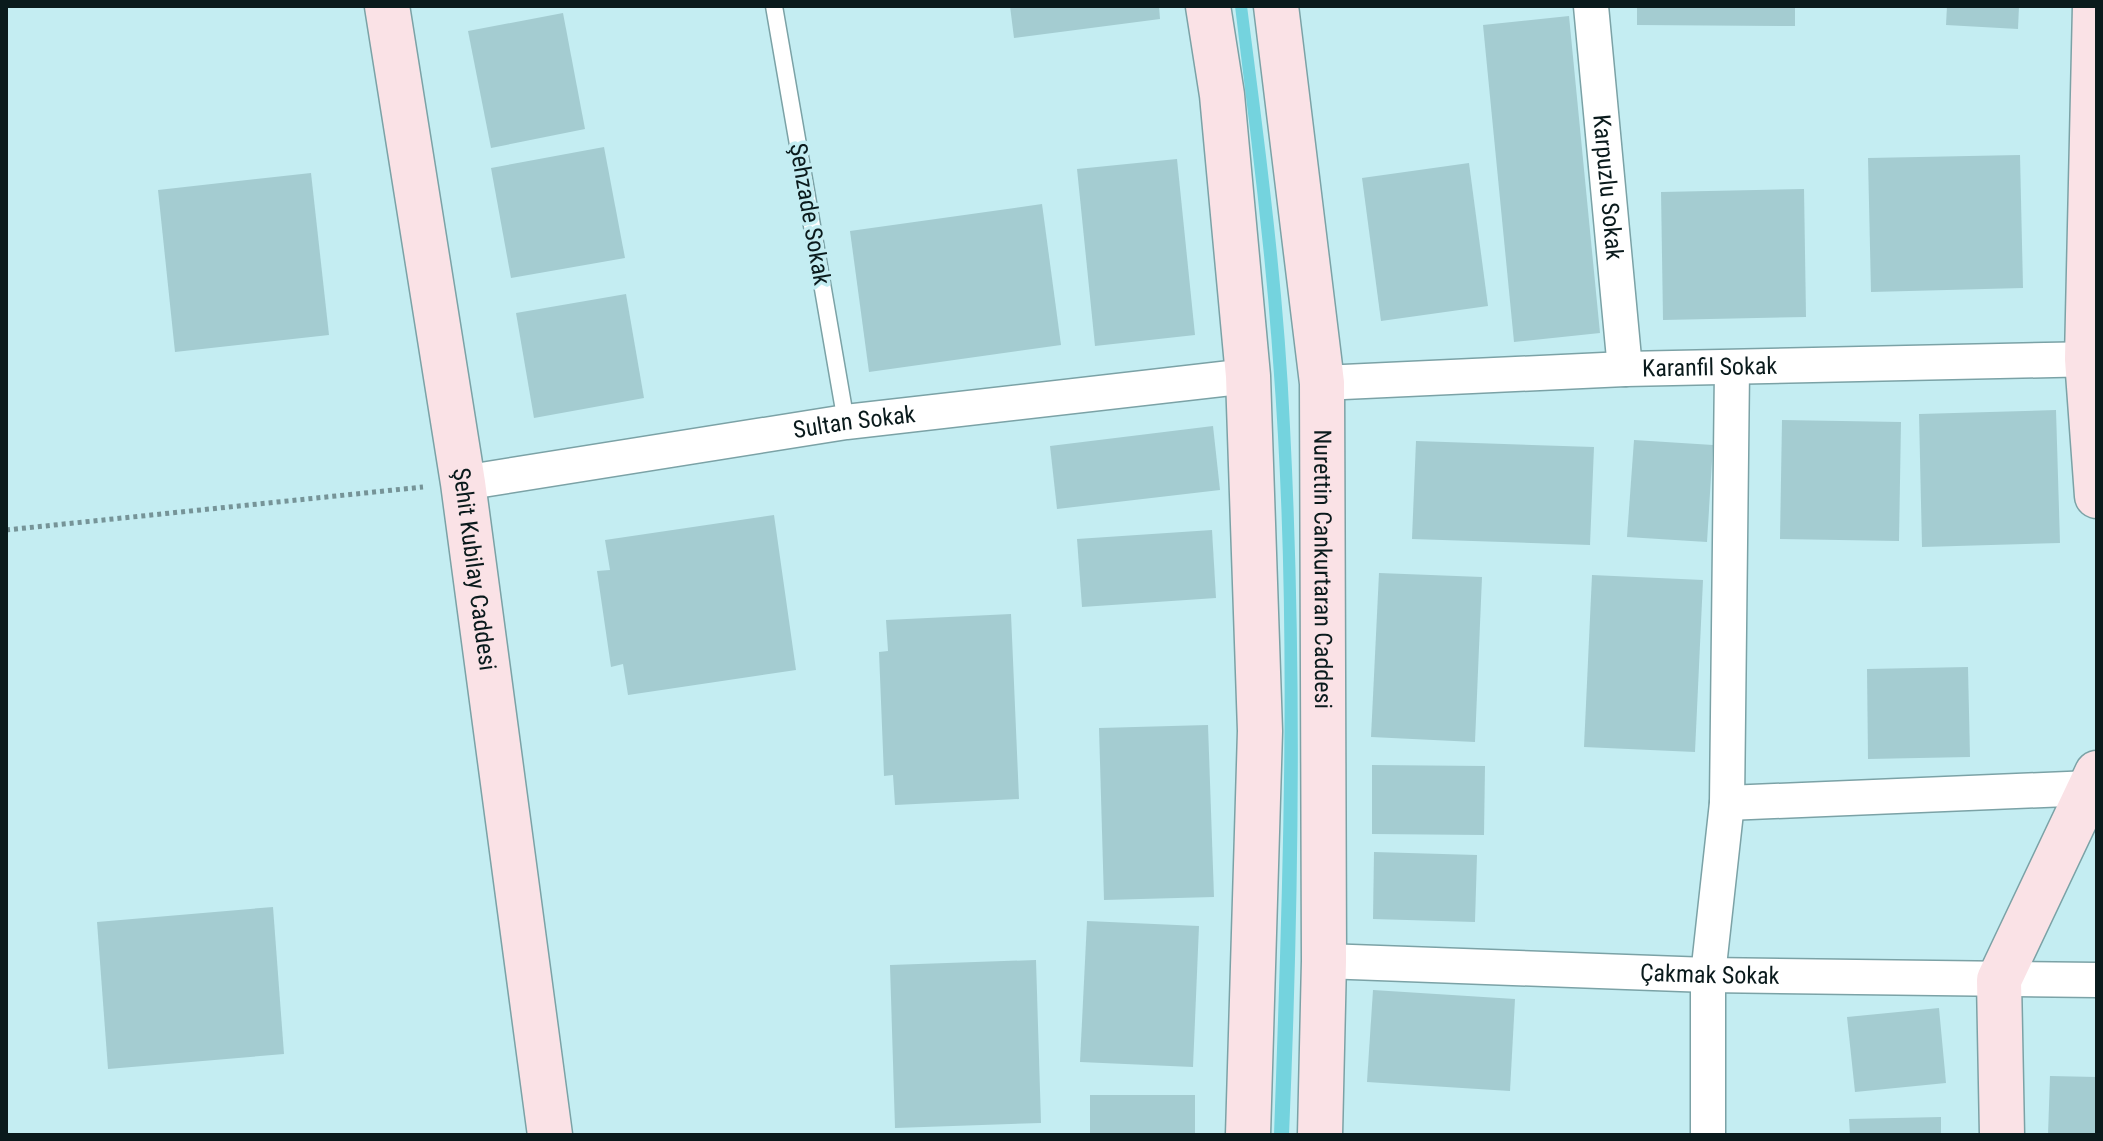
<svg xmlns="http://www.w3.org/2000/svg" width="2103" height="1141" viewBox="0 0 2103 1141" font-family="'Roboto Condensed',sans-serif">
<rect width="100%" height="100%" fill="#c4edf2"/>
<path fill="#74d3de" d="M1235,6H1247C1265,146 1284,287 1290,427C1302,663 1299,899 1289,1135H1274C1283,878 1293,618 1273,361C1265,242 1249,124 1235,6Z"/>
<g fill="#a4ccd1">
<path d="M1010,6H1159L1160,19L1014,38Z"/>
<path d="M1637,6H1795V26L1637,25Z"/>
<path d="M1947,6H2019L2018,29L1946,25Z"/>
<path d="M563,13L585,129L491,148L468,31Z"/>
<path d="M1569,16L1600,333L1514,342L1483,25Z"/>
<path d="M604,147L625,258L511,278L491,168Z"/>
<path d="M2020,155L2023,288L1871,292L1868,158Z"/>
<path d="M1177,159L1195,335L1095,346L1077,169Z"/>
<path d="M1469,163L1488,306L1381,321L1362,178Z"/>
<path d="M311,173L329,335L175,352L158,190Z"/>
<path d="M1804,189L1806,317L1663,320L1661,192Z"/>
<path d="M1042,204L1061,345L869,372L850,231Z"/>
<path d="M626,294L644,398L534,418L516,313Z"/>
<path d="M2056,410L2060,543L1922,547L1919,414Z"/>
<path d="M1782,420L1901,422L1899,541L1780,539Z"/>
<path d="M1213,426L1220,490L1057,509L1050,446Z"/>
<path d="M1634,440L1713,445L1707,542L1627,537Z"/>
<path d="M1416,441L1594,447L1590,545L1412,539Z"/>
<path d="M774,515L796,670L628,695L623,664L611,667L597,571L610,570L605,540Z"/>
<path d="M1212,530L1216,598L1082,607L1077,539Z"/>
<path d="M1379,573L1482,577L1475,742L1371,737Z"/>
<path d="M1592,575L1703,580L1695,752L1584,747Z"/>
<path d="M1011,614L1019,799L895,805L893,775L884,776L879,652L888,651L886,620Z"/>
<path d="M1968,667L1970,757L1868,759L1867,669Z"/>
<path d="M1208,725L1214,897L1104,900L1099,728Z"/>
<path d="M1372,765L1485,766L1484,835L1372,834Z"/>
<path d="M1374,852L1477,855L1475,922L1373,919Z"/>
<path d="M273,907L284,1054L108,1069L97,922Z"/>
<path d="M1087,921L1199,926L1193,1067L1080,1062Z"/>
<path d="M1036,960L1041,1123L895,1128L890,965Z"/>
<path d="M1373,990L1515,999L1510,1091L1367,1082Z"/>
<path d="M1939,1008L1946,1083L1855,1092L1847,1017Z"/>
<path d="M2050,1076L2097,1077V1135H2048Z"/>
<rect x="1090" y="1095" width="105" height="40"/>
<path d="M1941,1117V1135H1850L1849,1119Z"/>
</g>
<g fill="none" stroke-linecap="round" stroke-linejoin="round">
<g stroke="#7ba2a6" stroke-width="19">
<path id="lane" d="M774,6L846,422"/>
</g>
<g stroke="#7ba2a6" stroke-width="37">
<g id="street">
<path id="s1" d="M1591,6L1625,369"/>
<path id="s2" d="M1322,383L1625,369L2097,359"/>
<path id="s3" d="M463,483L846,422L1248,376"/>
<path d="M1727,803L2091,788"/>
<path id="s4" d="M1324,961L1708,975L2097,980"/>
<path d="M1708,1135V975L1727,803L1732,369"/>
</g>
</g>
<g stroke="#7ba2a6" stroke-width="47">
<g id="secondary">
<path id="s5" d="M387,6L463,483L550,1135"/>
<path d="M1208,6L1222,95L1248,376L1260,731L1248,1135"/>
<path id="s6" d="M1276,6L1322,383L1324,961L1320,1135"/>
<path d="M2095,6L2087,359L2097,496"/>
<path d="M2002,1135L1999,980L2097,773"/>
</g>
</g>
<path stroke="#769498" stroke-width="5" stroke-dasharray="4 4" stroke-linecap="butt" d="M6,530L423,487"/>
<use href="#lane" stroke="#fff" stroke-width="16"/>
<use href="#street" stroke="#fff" stroke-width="34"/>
<use href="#secondary" stroke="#fae2e6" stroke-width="44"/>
</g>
<g text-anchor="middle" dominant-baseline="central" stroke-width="7" stroke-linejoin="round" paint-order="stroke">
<g font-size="24" fill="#0a1a1c" stroke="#c4edf2">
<text stroke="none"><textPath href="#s1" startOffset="182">Karpuzlu Sokak</textPath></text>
<text transform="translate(810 214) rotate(80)">Şehzade Sokak</text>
<text stroke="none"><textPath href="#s2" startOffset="388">Karanfil Sokak</textPath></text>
<text stroke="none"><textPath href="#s3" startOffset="396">Sultan Sokak</textPath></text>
<text stroke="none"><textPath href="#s6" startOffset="566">Nurettin Cankurtaran Caddesi</textPath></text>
<text stroke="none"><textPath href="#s5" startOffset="570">Şehit Kubilay Caddesi</textPath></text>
<text stroke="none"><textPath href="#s4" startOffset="386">Çakmak Sokak</textPath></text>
</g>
</g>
<rect width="2103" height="1141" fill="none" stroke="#0a1a1c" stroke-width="16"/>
</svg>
